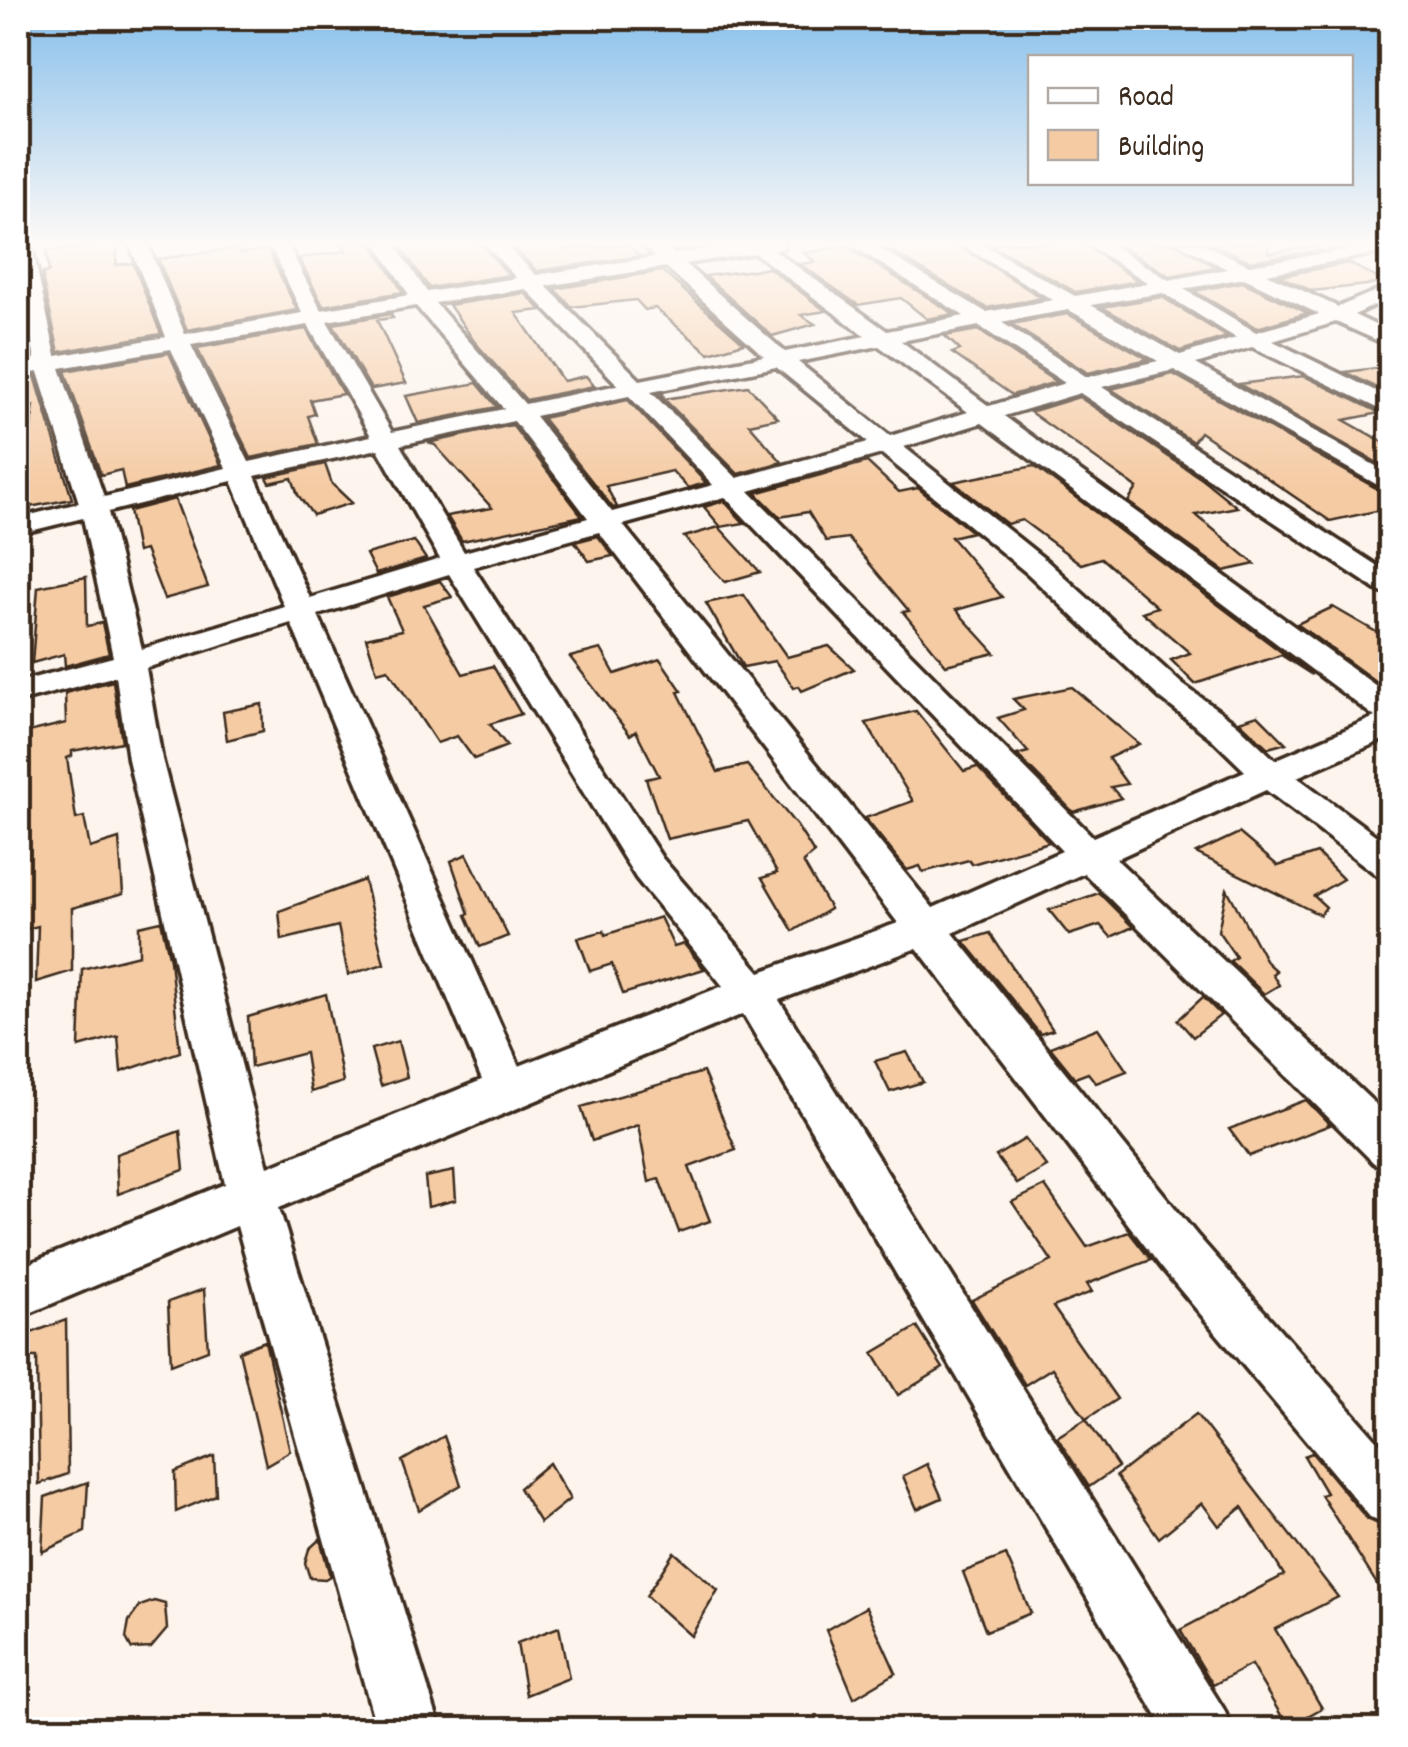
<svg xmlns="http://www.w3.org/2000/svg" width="1408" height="1747" viewBox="0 0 1408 1747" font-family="Dekko,sans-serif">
<rect width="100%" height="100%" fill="#fdf5ed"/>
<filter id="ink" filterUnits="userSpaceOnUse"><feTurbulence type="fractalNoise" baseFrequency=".01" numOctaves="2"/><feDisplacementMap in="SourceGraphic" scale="20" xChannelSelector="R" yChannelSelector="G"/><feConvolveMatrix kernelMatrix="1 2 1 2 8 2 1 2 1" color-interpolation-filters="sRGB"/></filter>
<g filter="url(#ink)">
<g fill="#f5cba4" stroke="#3b2a1e" stroke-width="2.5">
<path d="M342,243H372L403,292L323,306L299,258L346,251Z"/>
<path d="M398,243H480L509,275L429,288Z"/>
<path d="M508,243H561L564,249L628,244L640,256L537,271Z"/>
<path d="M908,243H955L1042,298L987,308L884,247Z"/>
<path d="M987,243H1082L1138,281L1076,292Z"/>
<path d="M1115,243H1175L1216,267L1170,276Z"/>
<path d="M1210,243H1268V253L1315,246L1323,250L1250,261Z"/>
<path d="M118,244L116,265L133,263L161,334L59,352L43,282V273L49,272L46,251Z"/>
<path d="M846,246L954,314L927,319L901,298L858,305L800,264L815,262L804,253Z"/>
<path d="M239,248V253L268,250L297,310L187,330L158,259Z"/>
<path d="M1349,263L1386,283L1312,291L1279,276Z"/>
<path d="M769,268L826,311L801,315L815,324L772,336L705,276Z"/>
<path d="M662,271L744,343L709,353L655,308L645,310L636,300L572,307L554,289Z"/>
<path d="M1243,282L1308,313L1257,328L1194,291Z"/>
<path d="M18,288L31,356L18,358Z"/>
<path d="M525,293L541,310L516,313L563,381L586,376L594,386L526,400L474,341L449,305Z"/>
<path d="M1162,297L1227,337L1180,351L1102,307Z"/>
<path d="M391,314L393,318L377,320L406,383L371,389L333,324Z"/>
<path d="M1068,314L1148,359L1088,373L1011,324Z"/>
<path d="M306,329L343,394L310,400L315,414L308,416L318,444L251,458L197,348Z"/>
<path d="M978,330L1056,382L1012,395L952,353L960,350L945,336Z"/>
<path d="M169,353L221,465L125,488L121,470L101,475L65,371Z"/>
<path d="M1376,368L1390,376V394L1345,372Z"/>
<path d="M1173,374L1390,496V508L1330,521L1200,432L1193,442L1111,389Z"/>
<path d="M35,376L72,499L19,509L21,471L25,470L34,406L18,409V379Z"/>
<path d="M1304,376L1380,413L1344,420L1390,446V470L1239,384Z"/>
<path d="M477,383L497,407L418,423L406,396Z"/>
<path d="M748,386L778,418L749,424L782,462L738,474L659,394L663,393L664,399Z"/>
<path d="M1079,397L1205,481L1237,507L1196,515L1255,564L1224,571L1128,502L1137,488L1030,412Z"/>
<path d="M628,400L706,483L688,488L672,471L606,486L617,507L613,508L542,418Z"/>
<path d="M512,425L582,516L462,541L447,516L492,508L435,445L428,443Z"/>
<path d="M867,462L899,492L918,488L972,532L951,537L1002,597L956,610L995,653L946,665L903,612L909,611L848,538L826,541L808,512L780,517L756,493Z"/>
<path d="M325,464L332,484L352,503L313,515L298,495L292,478L270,483L267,477Z"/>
<path d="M1034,466L1264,639L1312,675L1281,655L1195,684L1171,660L1190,653L1142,612L1157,607L1101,558L1081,564L1022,520L1007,524L953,482Z"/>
<path d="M175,499L208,587L164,599L145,550L137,552L129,511Z"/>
<path d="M724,501L744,523L721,527L704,507Z"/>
<path d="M719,527L760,572L725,582L684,537Z"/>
<path d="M598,536L613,556L589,561L575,542Z"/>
<path d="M414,541L426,559L376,574L366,554Z"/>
<path d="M86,577L87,626L102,623L109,654L65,666L64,654L32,663L38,587Z"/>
<path d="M440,581L452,597L424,605L463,674L493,666L521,714L490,724L507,746L474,759L457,736L437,743L388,669L377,672L366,638L402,630L387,597Z"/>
<path d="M744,595L787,657L829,646L854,669L802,691L799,686L794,688L775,661L743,667L706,603Z"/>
<path d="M1333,607L1390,640V692L1297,624Z"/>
<path d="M601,649L615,674L660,659L682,691L678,692L718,772L747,765L797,826L814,853L803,862L830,909L793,931L762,878L777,873L748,821L667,839L646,779L659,776L636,731L630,735L570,657Z"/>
<path d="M113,681L122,742L72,751V756L67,758L76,819L84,817L90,848L119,839L123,894L72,908V971L36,982L38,926L18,931L20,734L66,723L65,693Z"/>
<path d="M1072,687L1139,744L1108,758L1127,784L1111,787L1121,798L1073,812L1017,755L1028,752L998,718L1024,710L1013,699Z"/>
<path d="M262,704L263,731L227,740L223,712Z"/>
<path d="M916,711L964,771L977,767L1049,842L972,864L969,860L923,872L920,866L907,870L865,818L913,801L866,723Z"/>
<path d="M1258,715L1286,743L1268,748L1239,721Z"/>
<path d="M1239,833L1278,866L1317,853L1343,879L1314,896L1326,907L1320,915L1196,853Z"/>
<path d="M467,854L508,936L480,947L466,915L469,914L451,861Z"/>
<path d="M364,880L384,964L348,975L338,926L282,940L279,911Z"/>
<path d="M1227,889L1267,963L1276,971L1272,974L1279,985L1264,994L1230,961L1236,957L1218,931Z"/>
<path d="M1099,893L1133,927L1111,937L1100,925L1069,935L1049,910Z"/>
<path d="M660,917L674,947L684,944L704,969L623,994L612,964L590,971L578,938L604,931L605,935Z"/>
<path d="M161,921L170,960L180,1052L121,1072L118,1036L79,1047L82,969L139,955V926Z"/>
<path d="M990,933L1053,1030L1040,1034L964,941Z"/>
<path d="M326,994L343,1082L311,1092L305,1053L251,1067L248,1017Z"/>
<path d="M1203,997L1221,1015L1193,1037L1178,1020Z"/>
<path d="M1098,1028L1127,1071L1096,1083L1088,1073L1075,1078L1050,1047Z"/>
<path d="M398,1041L407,1077L381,1086L371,1049Z"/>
<path d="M907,1052L923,1082L890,1092L875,1061Z"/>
<path d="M703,1072L736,1150L689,1167L710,1221L679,1232L659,1179L649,1182L638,1125L592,1141L581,1107Z"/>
<path d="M1306,1100L1330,1125L1249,1156L1229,1129Z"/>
<path d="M180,1131L184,1170L118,1194L116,1154Z"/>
<path d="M1025,1139L1047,1167L1017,1184L996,1156Z"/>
<path d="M454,1171L456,1200L428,1207L425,1177Z"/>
<path d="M1045,1186L1087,1247L1129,1232L1151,1260L1087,1284L1092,1292L1053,1307L1117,1399L1086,1419L1052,1368L1025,1385L972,1300L1052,1261L1012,1202Z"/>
<path d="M204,1289L208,1350L171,1364L168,1302Z"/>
<path d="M66,1320L68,1474L39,1484L37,1357H29L31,1333Z"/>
<path d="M917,1327L943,1368L898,1395L873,1353Z"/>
<path d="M265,1341L290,1451L266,1465L239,1351Z"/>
<path d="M1196,1414L1338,1597L1275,1629L1322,1708L1288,1727L1251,1665L1213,1685L1180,1630L1284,1575L1242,1507L1219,1526L1202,1503L1159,1538L1116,1476Z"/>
<path d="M1086,1419L1118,1467L1089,1487L1057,1437Z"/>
<path d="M444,1436L461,1485L419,1510L402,1461Z"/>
<path d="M1312,1453L1367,1519L1385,1527L1390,1536V1605L1321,1495L1326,1493L1304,1456Z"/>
<path d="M214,1456L216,1495L176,1512L175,1472Z"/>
<path d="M549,1463L570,1499L540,1523L519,1488Z"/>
<path d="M927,1464L942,1498L917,1509L903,1476Z"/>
<path d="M88,1482L85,1532L42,1552L45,1497Z"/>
<path d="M320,1539L330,1576L325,1579L310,1578L305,1563L309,1549Z"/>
<path d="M674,1552L718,1590L691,1636L646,1596Z"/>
<path d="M1006,1555L1031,1613L986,1631L963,1572Z"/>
<path d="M154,1601L165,1604L167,1629L151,1648L132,1649L126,1638L129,1621L140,1606Z"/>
<path d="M866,1607L896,1673L854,1698L826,1630Z"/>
<path d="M559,1627L569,1678L526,1695L517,1643Z"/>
</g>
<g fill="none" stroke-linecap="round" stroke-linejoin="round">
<g stroke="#3b2a1e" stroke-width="7">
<path id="minor" d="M18,243H31L56,356L166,337L129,243H147L185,334L302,313L269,243H287L321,310L409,295L376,243H394L427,292L516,278L484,243H503L536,275L655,257L641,243H661L674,254L744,243H784L783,248L774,250L887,331L964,316L848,243H870L986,312L1053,300L958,243H980L1075,296L1148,283L1086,243H1108L1169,280L1227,269L1178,243H1201L1249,265L1390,243V251L1267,274L1338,307L1390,285V298L1354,315L1390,332V346L1336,322L1273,341L1390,398V414L1252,347L1196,364L1390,474V492L1174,370L1102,387L1390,574V595L1380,592L1080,393L1004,416L1390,696V737L1297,777L1390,846V879L1377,875L1266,790L1116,859L1390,1118V1169L1374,1163L1084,873L953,933L1196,1234L1390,1455V1525L1370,1517L1162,1268L917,948L779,1000L1223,1708L1233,1730H1165L743,1014L279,1208L441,1730H377L237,1226L18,1318V1268L225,1184L128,759L116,676L18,702V682L113,657L83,518L18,534V518L79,503L38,372L18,376V362L35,359L18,267ZM755,253L865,336L785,352L685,264ZM666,267L764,356L640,380L546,286ZM1244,278L1319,314L1256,332L1184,289ZM526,289L618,385L525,404L435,303ZM1163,293L1236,338L1180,355L1091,305ZM416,306L504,409L392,432L327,321ZM1069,310L1158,361L1087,377L1001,322ZM308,325L371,436L249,462L191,345ZM979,326L1065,383L989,406L901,341ZM879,346L968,412L890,436L798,362ZM171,349L226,468L104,497L60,368ZM776,367L868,442L737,478L651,392ZM629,396L713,485L612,512L535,416ZM514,421L588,518L464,552L400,445ZM982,423L1375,717L1275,760L1236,723L1182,684L1047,561L904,447ZM378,449L440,559L310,598L255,476ZM882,454L1027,573L1160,698L1212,739L1245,771L1093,837L749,491ZM232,481L284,606L142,649L108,512ZM725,497L1062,851L933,908L623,525ZM599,532L898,923L760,972L662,858L473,567ZM449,574L636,878L723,986L519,1066L318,615ZM291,623L482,1080L268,1167L162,759L146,668Z"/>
</g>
<use href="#minor" fill="#fff" fill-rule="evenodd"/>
</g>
</g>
<linearGradient id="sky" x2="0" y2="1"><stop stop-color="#84beeb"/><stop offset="0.5" stop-color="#fefaf7"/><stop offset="1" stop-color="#fefaf7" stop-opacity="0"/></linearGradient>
<rect width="1408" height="487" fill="url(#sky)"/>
<rect width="1408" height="1747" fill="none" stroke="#fff" stroke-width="60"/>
<rect x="30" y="30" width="1348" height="1687" fill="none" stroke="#3b2a1e" stroke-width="4" filter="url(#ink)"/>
<rect x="1028" y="55" width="325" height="130" fill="#ffffff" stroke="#b1aaa5" stroke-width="2.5"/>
<rect x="1048" y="88" width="50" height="15" fill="#ffffff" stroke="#b1aaa5" stroke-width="2.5"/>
<text x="1118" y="105" font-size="30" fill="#3b2a1e">Road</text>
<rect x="1048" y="130" width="50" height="30" fill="#f5cba4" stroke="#b1aaa5" stroke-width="2.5"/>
<text x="1118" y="155" font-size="30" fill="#3b2a1e">Building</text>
</svg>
